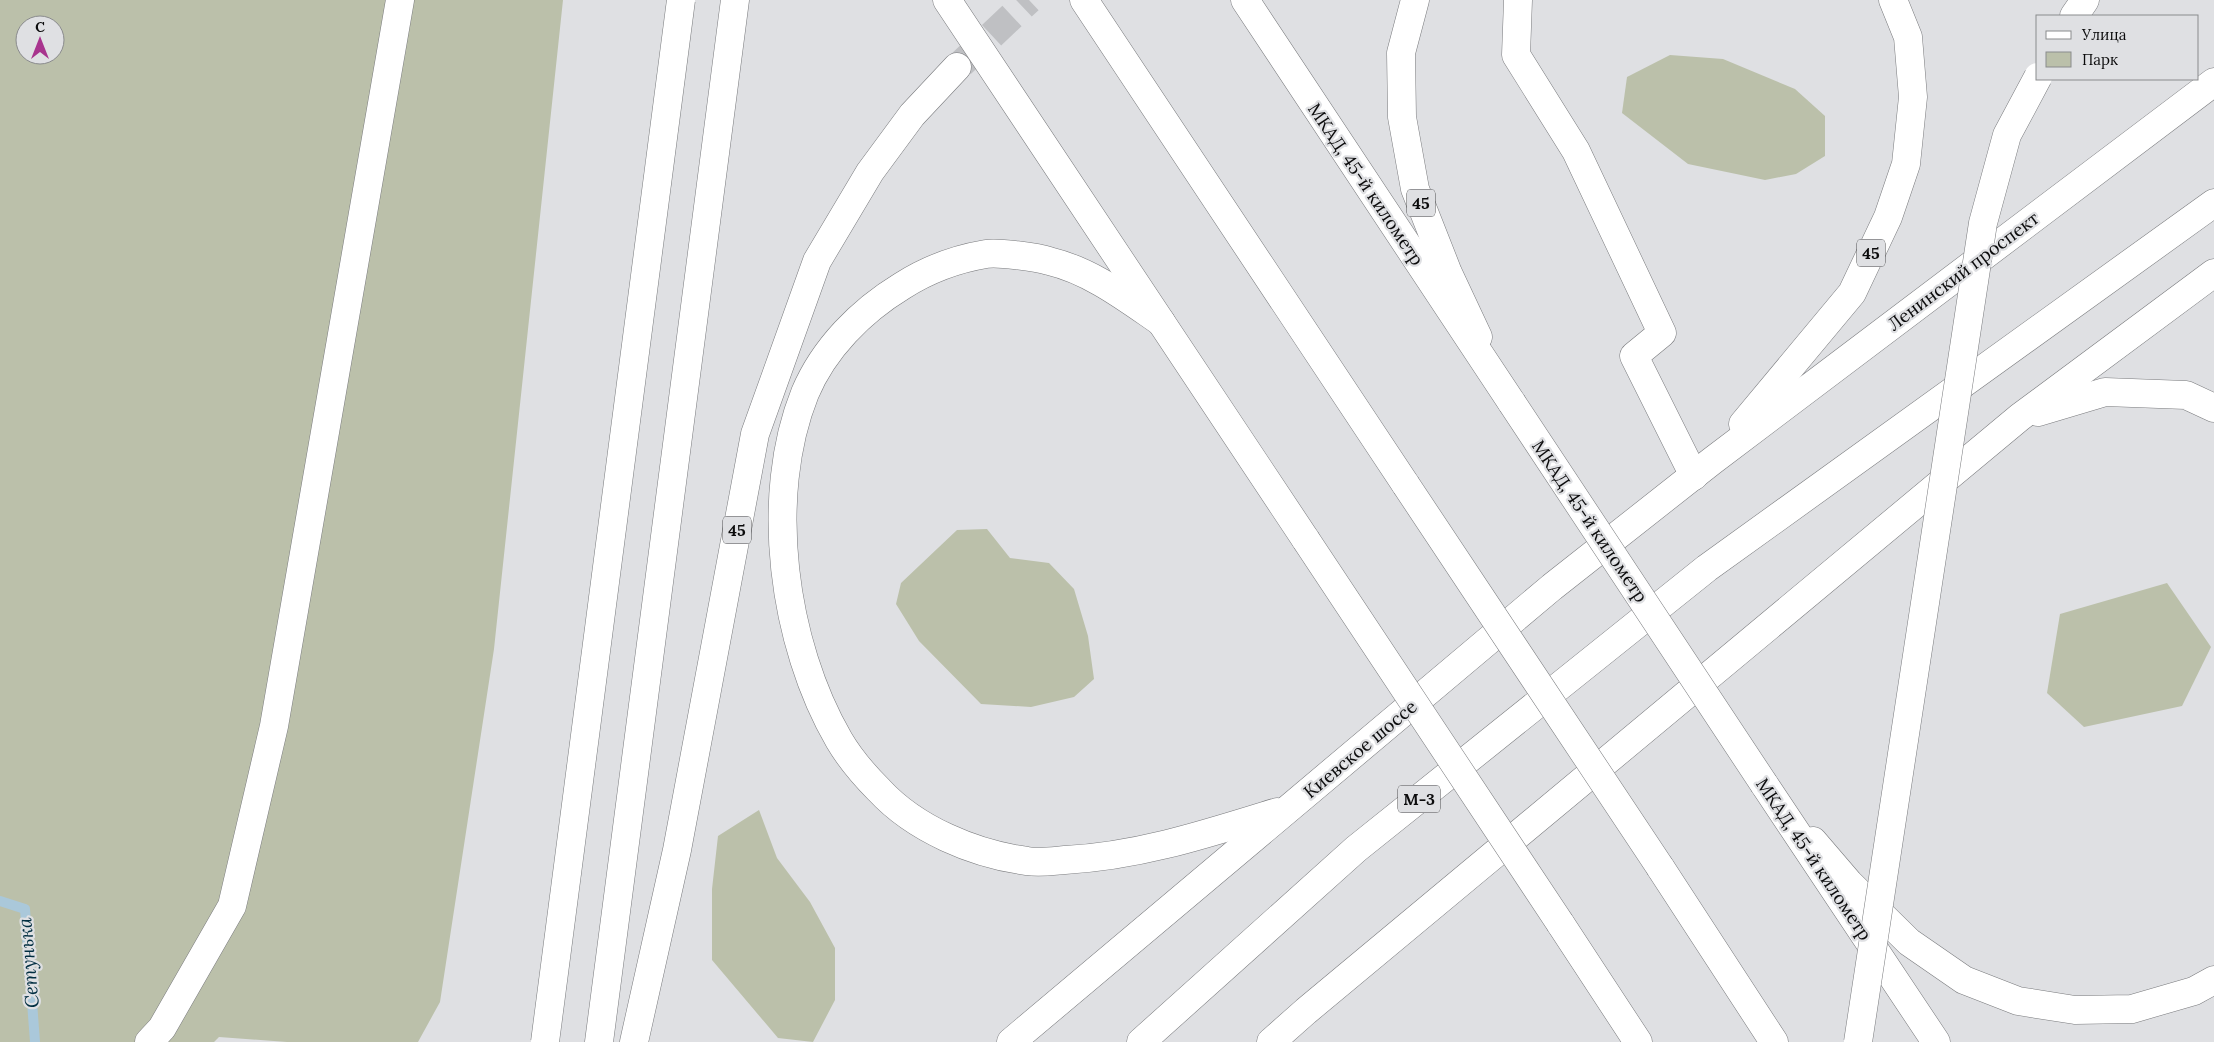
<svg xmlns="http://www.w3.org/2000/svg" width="2214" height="1042" viewBox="0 0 2214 1042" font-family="Lora,serif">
<rect width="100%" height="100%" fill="#dfe0e3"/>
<g fill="#bbc0aa" fill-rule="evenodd">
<path d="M0,0H563L494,649L440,1002L418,1042H287L219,1037L214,1042H0ZM25,25H55V55H25Z"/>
<path d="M1670,55L1723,59L1795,89L1825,116V156L1796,174L1765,180L1688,164L1622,113L1627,77Z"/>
<path d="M987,529L1010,558L1049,563L1074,589L1088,636L1094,679L1074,697L1031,707L981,704L919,641L896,604L901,583L957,530Z"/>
<path d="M2167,583L2211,647L2182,706L2084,727L2047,693L2060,614Z"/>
<path d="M759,810L777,858L810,902L835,948V1000L813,1042L778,1038L712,960V889L718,836Z"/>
</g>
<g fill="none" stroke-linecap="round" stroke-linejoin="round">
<path stroke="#aac8da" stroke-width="10" d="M0,901L25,909L35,1042"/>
<path stroke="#bfc0c3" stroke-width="28" stroke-dasharray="28 14" stroke-linecap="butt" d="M961,64L1029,0"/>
<g stroke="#797a7d" stroke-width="29">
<g id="minor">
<path d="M1518,0L1516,55L1576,151L1662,333L1634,356L1694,476"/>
<path d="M149,1042L162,1028L232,906L274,726L400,0"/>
</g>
</g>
<g stroke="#797a7d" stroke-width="29">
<g id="major">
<path d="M1415,0L1401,53L1402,117L1415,189L1448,273L1478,337"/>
<path d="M2074,16L2085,0"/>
<path d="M1161,322C1126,298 1091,271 1049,261C1037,257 997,252 986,254C956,259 927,270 902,286C861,311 824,348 805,393C763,497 783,644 839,740C849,757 865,776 879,790C915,829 974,854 1027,861C1039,863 1053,861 1065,860C1139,856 1206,834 1277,812"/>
<path d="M2038,412L2105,392L2186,395L2214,408"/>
<path d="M1743,424L1852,293L1888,217L1906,164L1913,97L1908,37L1893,0"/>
<path d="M1813,841L1849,883L1909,942L1964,980L2018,1001L2075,1010L2132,1009L2194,991L2214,980"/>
<path d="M1011,1042L1552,587L1712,461L2214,82"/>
<path d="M1141,1042L1356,849L1707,568L2214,203"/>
<path d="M1271,1042L1306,1011L2020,417L2214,273"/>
</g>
</g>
<g stroke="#797a7d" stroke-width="29">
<g id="highway">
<path d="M947,0L1306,540"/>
<path d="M1084,0L1406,485"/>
<path d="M1245,0L1512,403"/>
<path d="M1764,784L1936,1042"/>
<path d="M1660,867L1774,1042"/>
<path d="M1560,923L1638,1042"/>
<path d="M599,1042L735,0"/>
<path d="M634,1042L677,850L755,434L817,261L870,172L912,115L957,67"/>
</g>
</g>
<use href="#minor" stroke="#fff" stroke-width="28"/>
<use href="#major" stroke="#fff" stroke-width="28"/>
<use href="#highway" stroke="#fff" stroke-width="28"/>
<g stroke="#797a7d" stroke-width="29" stroke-linecap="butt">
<path id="major-bridge" d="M1858,1042L1983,223L2007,135L2038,77"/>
</g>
<g stroke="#797a7d" stroke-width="29" stroke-linecap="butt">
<g id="highway-bridge">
<path d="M1512,403L1764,784"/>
<path d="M1406,485L1660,867"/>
<path d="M1306,540L1560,923"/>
<path d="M545,1042L681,0"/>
</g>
</g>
<use href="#major-bridge" stroke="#fff" stroke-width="28"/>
<use href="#highway-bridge" stroke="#fff" stroke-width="28"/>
</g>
<g text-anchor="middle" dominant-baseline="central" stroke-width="4.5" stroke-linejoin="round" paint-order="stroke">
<g fill="#dfe0e3" stroke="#4b4b4c" stroke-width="1">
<rect x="1407" y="189.5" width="28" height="27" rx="4"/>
<rect x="1857" y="239.5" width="28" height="27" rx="4"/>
<rect x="723" y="516.5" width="28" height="27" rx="4"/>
<rect x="1398" y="785.5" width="42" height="27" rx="4"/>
</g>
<g font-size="16" font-weight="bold" fill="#0b0b0c">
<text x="1421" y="203">45</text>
<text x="1871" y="253">45</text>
<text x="737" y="530">45</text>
<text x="1419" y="799">М-3</text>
</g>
<g font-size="18" fill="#0b0b0c" stroke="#dfe0e3">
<text transform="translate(1366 184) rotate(56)">МКАД, 45-й километр</text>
<text transform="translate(1963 271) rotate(-37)">Ленинский проспект</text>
<text transform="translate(1590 521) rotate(56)">МКАД, 45-й километр</text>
<text transform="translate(1360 749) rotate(-40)">Киевское шоссе</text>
<text transform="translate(1814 859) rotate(56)">МКАД, 45-й километр</text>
</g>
<g font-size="19" font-style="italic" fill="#012e41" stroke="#dfe0e3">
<text transform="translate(28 963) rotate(-95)">Сетунька</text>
</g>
</g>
<rect x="2036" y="15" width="162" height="65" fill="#dfe0e3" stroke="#8a8b8d"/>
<rect x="2046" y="31" width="25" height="8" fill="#ffffff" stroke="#8a8b8d"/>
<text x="2082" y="40" font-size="15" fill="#0b0b0c">Улица</text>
<rect x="2046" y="52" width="25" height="15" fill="#bbc0aa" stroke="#8a8b8d"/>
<text x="2082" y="65" font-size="15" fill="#0b0b0c">Парк</text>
<g transform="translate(40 40)"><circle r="24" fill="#dfe0e3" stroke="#8a8b8d"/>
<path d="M0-4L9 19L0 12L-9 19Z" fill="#a8348e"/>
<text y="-8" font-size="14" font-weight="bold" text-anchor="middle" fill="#0b0b0c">С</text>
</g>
</svg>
